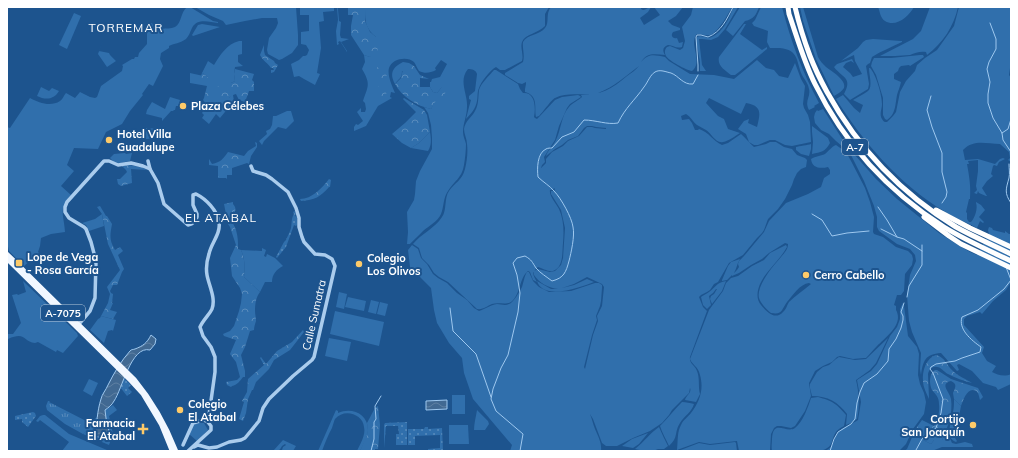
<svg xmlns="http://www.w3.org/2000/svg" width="1018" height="458" viewBox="0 0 1018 458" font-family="Mulish,sans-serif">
<defs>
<pattern id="forest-crowns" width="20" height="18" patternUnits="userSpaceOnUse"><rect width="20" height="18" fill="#306fac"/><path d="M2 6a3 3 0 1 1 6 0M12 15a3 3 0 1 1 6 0" fill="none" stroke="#598cbd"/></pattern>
<pattern id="park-tufts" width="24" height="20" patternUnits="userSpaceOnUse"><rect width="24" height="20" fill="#306fac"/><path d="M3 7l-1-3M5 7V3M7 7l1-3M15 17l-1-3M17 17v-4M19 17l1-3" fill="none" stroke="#598cbd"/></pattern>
<pattern id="garden-dots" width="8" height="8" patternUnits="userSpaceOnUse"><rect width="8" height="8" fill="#306fac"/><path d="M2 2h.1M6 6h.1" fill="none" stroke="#598cbd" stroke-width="1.8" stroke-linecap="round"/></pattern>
<pattern id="water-waves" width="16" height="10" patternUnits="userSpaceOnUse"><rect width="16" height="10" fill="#416992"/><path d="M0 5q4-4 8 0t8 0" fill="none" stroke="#5e80a2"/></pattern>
</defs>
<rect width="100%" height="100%" fill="#1d548e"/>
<g fill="#306fac">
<path d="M187,7H190L213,21L218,22V23C209,22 197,18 192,28C190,32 189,36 186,39C179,44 175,43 169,46V48L161,53L160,59L163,66L153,86L149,84L142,94L143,95L130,111L122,124L106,132L98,149L74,148L67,165L74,171L61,186L71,195C58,211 64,214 65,232L51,234L41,238L40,246L38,252L39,253L24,266L9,251L7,242V127L10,128L30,98C39,103 51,107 60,101C63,99 64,95 66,93L75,98L80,92L90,97L95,98L97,97L101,86L122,71L123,66L122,65L132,59H134L135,57H138L139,53L147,44V25L152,23L155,31C158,30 160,29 162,29C166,28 171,29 175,27C182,23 180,13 187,7Z"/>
<path d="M195,7H296L298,35V45L292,53L282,59L279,60L268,54L267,50L269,38L276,28L278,23L277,18H262L245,21L226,25L223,21L209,15Z"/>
<path d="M300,7H334V11L323,12L324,21L319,22L321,48L317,73L320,74L315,85L304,79L299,76L294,77L291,64L299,60L303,56H305L307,55L309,50L306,45L301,44V32L309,31V15H300Z"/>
<path d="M337,7L338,9L339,21L341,22L340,35L341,38L349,39L341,42L347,51V52L340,41L338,42L339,44L337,45L336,31L338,20Z"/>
<path d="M365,7H549L545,14V26C539,33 525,34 522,42C520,48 524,55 522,61L505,70H500L496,67C490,70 481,82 479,88C477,92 478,97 477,101C476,108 471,114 466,119L469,107L471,100L469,99V96L475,91L477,74C476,70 472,69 468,69C458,81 468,94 467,107C467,116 463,123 463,132C463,136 465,140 466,144C466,150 465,159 464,165C462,178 454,181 448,191C443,198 444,207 441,214C438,221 429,226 423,231C419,235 414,240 410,244H407L408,232L407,212L414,200L415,194L416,181L420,171L432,149V138L431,125L428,113L424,107L431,109L442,87L437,93L433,92L430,87V82H431L432,79L440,77L447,64L441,60L435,68L436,70C430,73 425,74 419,71C417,68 416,65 414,62C408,56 392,58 389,68C387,75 392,86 395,93L391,92L390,97L392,98L378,106L366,126L354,131V127L356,124L358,125L363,121L357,112L361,108V112H365L366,109L365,103L363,101C368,86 371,84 362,69L365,62L364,55L370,57L376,37C365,28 365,21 365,7Z"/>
<path d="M551,7H641V9L643,10C646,10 648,7 651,7L648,12L640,18L644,25L660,15L654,7H683L676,16L668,21L672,25L680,28V30L673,32C670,36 673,39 677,38L679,43L683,42L682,47C676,49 673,45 668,45C663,47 662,50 665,55C655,54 647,52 641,62C649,53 654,55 665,57L669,61L690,74L714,75L734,79L757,60L766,68L774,70L779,76L788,78L795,63L801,79L805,86L803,104L804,108L808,115L810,122L811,142L792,146L785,145L775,140H770L758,145H754L749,142L746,134L738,129L744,121L749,119L748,123L757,127C760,114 763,106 746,103L741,114L709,98L706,103L718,116L724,119L728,129L740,133C735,136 729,141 723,142C716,144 711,133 706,130C703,128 700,127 697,125C693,122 691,117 686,114L681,116L682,120L689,119L692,123L695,130H698L699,129C709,132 713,141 722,145L728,143L741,134C746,138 749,143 754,147L766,144L770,142H776L784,147L792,149L797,155L805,158L807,160L806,167L801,169L797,173L794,179L792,185L785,199L778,209L768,219L764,230L762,233L757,238L743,255L729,263L718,282L714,284L710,290L707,292L701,295L699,297L703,307L707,311L690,357C689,364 695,365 697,371C700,378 698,387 700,394L696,402L685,400C686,395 692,393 690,388L689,393L672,410L669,415L662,423L650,431L633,438L617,446H606L602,443L593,419L590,414C592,419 593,424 595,429C598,436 602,443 601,451H510L512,445L473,399L464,373L462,358L449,343L437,323L434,310L431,288L420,277L411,275L408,250L412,245L418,249L421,258L427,264L433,274L438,278L447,283L457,293L467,300L474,308L479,311C485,309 490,305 497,304C501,304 505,306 509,304C513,303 520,291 522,287C524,281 524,277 527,272H529L533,281L539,287L549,292L571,291L595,283H599L602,285V288L601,301L600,306L596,316L597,320L592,335L584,367L585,369L593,335L598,321L597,316L602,306L604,287L602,284L587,277L574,284L562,288L574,285L587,279L594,282C582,287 543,301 537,281L551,289H558C549,288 539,283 534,275V271L538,269L550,272L555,271L561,265L563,258L565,228L561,210L551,194V191H554L555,189L554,188L553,190H550C549,196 556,203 559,209C564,220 564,232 563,243C562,252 564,267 553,271C548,272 542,268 538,267C531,273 533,275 537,282L533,280L530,272L528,271C519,278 521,294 511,302C506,305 498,302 492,304C487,306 483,310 477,309L448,282L439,277L434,273L429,265L422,258L419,248L413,244C421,234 435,228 442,217C447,210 444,198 449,191C455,182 462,181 465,169C467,161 468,152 467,144C467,139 464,134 464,129C465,121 472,117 475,111C479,104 478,97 479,90C481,83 489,76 494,70H496L518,84L520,89L523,93C535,92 536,107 534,117L535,118L537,119L539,117L555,100L562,97L578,95L580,96L581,97L570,104L567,108L559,126L555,140L544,157L545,162L542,165L541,168L546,163V159L552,152L563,146L568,141L579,136L587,127H592L595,128L606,129V128L596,127L592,126H587L584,128L578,136L568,140L562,145L555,149L546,156C548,150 553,146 556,140C561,130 561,116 569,107C573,102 578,101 582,97L581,95C601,95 612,89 627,76C631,73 636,70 639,66C626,76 614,87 598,93C585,97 569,91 555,98C552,99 543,112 539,116L536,117C534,108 539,96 525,92V89L526,84V82L522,84L518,83L505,75V73L523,62C525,55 522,47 523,42C527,34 540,35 545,28C550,22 545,14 551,7Z"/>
<path d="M693,7H732C728,14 718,33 710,35C706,36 702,34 697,34C688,43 704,62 692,71C686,70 669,61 666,56C664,52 665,49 667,47L670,46L680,50L683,48L685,41L682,27L691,15Z"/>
<path d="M733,7H738L725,29L718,37L711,40L702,39H699L702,65L706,71H700V62L696,40L697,37L700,36L709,38C721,35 730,19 733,7Z"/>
<path d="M740,7H759C756,15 754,19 745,21L733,36L726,30Z"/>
<path d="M761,7H782C791,42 802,71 819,103L814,106L815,107L809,110C804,101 811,97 809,89C808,83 804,79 802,75C796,61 799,50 780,48C777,48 773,48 770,48L767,42L768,31L754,26L752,23L755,20Z"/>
<path d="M800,7H803L818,57C820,61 823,64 826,67C831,71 847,80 844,88C842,91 838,94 834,96L816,59L803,21Z"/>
<path d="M878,7H914C909,16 896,28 885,21C880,18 880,11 878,7Z"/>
<path d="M930,7H958C954,26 943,43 927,55L926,52C920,51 915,53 910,55C900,56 890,56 880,56L913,39L921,31Z"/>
<path d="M959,7H1011V61L1009,75L1011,78V162L1008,160L1010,158L1009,152L1000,144C986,144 974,139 963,150L965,160L978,159L995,164L1000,159L1003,158L1005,159L999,162L997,166L994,165L993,166L991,174L993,176L987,181L982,188L987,196H986L979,193L978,191L977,194L974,193L977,190L976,186L978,171V160L968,161L969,164H967C969,175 971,186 970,198V199H969L966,212L967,213V219L969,222H971C975,218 978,208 976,203V202L981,205L985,210L979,217L984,222L983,223L980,221L977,228C966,222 954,218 944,211C900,185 863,142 836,99L843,95L854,108L860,113L863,105L853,100C858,97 864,94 868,91C873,87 869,75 869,68H870C876,74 882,95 882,104C882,109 879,114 882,119C884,122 884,122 887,122L893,116L896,112L900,92L906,81L915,71L917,65L925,58L937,50L954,26Z"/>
<path d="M74,13L81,16L67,49L59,45Z"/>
<path d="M202,24L220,27L193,36L192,35L198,25Z"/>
<path d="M744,24H746L740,34L762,50L767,47V49L739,72L735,75H731C725,70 717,66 719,57Z"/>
<path d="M873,39L901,41H902V42C892,47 881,51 872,57L870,63L868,64L866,66L869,84L868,89L850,100L844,94C853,77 842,78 834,67L837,64L852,59L854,63L851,61L846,63L843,67L850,73L853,77L862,74L855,61L854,55L841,61L858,48L863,42L866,40Z"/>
<path d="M103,40L99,51L109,53L110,55L116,61L107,67L98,54Z"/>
<path d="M239,41H242V54L238,55V62L243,66L235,67L234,74L235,81L231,83H226L229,98L232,95H233L234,101L220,118L216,114L209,124L202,118L204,115L202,113L207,105L203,100L204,98H207V86L190,83V73L208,77L204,74L202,73L208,61L214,65C220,55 227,44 239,41Z"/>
<path d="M920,55H923L924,57L910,66L909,65L901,66L899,68L898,71L894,74V79L901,82C900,87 898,91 897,95C895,105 896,114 887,120L885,119L883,115V98L876,75L871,66L872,62L874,58H891Z"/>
<path d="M403,62L409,63V71H402C402,79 399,78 395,84C389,73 393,67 403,62Z"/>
<path d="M41,87L49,91L52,88L59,91C54,100 45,100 37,96Z"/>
<path d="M170,97L180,100L178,106H176L175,110H174L173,111H171L162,121V118L146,114L147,110L152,102L165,109Z"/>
<path d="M823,109L846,145L876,179L897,199L939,233L958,245L970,252L977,255L989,234L988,230L989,227L992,228L993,230L1005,233V231L1009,234H1011V282L1006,290L993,301L982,314L980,312L967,316L964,319V325L984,347L982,353L987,361L996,366L992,372C997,375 1005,377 1011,374V384L998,390L996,387L983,383L972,371L959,364L957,365L959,370L957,371L941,353C925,354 923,361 921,375L920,369L921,353L912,332L909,321L907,295L910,275L916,261L915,255L910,249L897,244L879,231L877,227V217L874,206L864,181L850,153L836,141L829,134L821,130L815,123L814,117L815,113L817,110L818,111Z"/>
<path d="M287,111H291L294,121L286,129L278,127L264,141L262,145L259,141L267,134L266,131L270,129L272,125L273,116H276Z"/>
<path d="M812,126L828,138L830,143C825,152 821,152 812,154L813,142L812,132Z"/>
<path d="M146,128L161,129L164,139L160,138L146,139Z"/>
<path d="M430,132C431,138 432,145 428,151L411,148L419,143Z"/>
<path d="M811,144V149L809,156L801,154L796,150V147C799,146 808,145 811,144Z"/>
<path d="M836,145L846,152L851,161L865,188L870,202L874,217L873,232L874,234L883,237L896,247L908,251L912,255L913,259L912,265L905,274L904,291L901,295H897L894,305L896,306V310C904,324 886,337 877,346C873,350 870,354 866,358H864L853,359L840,356L837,357L832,362L823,366L815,371L809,383L811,396L805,411L795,426L791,428L781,426H777L774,428L771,434L770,451H739L737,441L710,444L699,442L677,450C678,441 677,432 681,425C683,420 688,417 691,413C700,401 704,389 700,375C698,366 692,365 690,359L709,310L723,291L726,283L731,278L738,276L752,266L764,260L770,253L786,245L787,247C780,260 766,271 760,284C757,291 756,299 761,305C766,311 775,321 783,312C786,310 787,305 789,302C795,296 804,290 811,284L809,283C800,284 793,295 787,302C781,310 783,315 771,313C767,310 761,304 759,298C756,286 773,266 781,257C784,253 788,250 788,244L785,243L769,253L762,259L751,265L739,273L732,276V275L727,280L722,281V280L728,266L731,262L740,259C737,263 737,268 734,273L737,270L739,267L738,264L739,261L744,256L764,232L769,221L786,203L808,194L821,187L824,178L830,174V170L828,167C820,169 812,168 811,159C816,156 820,156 825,154C829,151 831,147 836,145Z"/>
<path d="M125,153L126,154L132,153L130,161C122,162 116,166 110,158L114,154Z"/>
<path d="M102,214L104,226L89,231L86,225L82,223L95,219Z"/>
<path d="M262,248L266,250L264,256L266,257L267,254L275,258L283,266C277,269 272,274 272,282H265L260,292L244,277C245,267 245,259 241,250L262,251Z"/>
<path d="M23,281L77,333L78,336L63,353L57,350L56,352L38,342L35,343C23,342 26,331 8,339L7,334H13L21,323L12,295L17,294L18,295L26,292Z"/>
<path d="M726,281L722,291L712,304L710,299L711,296L714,294L717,289H716L713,293L709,296L711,305L707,309L703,305L701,297C703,295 707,294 709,292C717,286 716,283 726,281Z"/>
<path d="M339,292L347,294L344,309L336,307Z"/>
<path d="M348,297L366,301L364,311L345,307Z"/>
<path d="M371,300L379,302L376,314L368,312Z"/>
<path d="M380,302L388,304L385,316L377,314Z"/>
<path d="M903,303L904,306L908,336L917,347L919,354L918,375L920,384L924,393L926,402L924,414L913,429L906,444L899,451H825C836,446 832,440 838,432C843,427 852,424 858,420L861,402L857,380L871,371L877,364L890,336L897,327L900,319V309Z"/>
<path d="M335,311L384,322L379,346L330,334Z"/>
<path d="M101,316L116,320L113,331L112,330L108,331L104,343L90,330L98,319L100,318Z"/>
<path d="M329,338L351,342L347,361L325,356Z"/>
<path d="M888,338L876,363L870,370L856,380C859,392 860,407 857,419L851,423L846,425L847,414C838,402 828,396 812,396L810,388V384L817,372L823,367L829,365L836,359L839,357L855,360L866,359Z"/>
<path d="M89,379L98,383L92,396L83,391Z"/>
<rect x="452" y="395" width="13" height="19"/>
<path d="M818,397C832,401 836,403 846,415L844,426C842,427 838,429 836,432C830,441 835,447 820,451H772C771,447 772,443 772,439C773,418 786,434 795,428C803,422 808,407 811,398Z"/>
<path d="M954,399L961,406L955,438L957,441L956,442C944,437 952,421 953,412C954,408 954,403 954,399Z"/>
<path d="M682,402C686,402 690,403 694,404C692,412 684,416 680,423C674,432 679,437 669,446C666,439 662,433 660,426C668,418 674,410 682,402Z"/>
<path d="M113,405L117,410L109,416L113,434L109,445L83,434L92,424L90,423L97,417V425L95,436L107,423L106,418L105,410Z"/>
<path d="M336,410L338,411V413C352,407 368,414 368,430C368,437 363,445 360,451H357C360,444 366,435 364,427C363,414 344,408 335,419C334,421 333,425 332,428C328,435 325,443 322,451H318Z"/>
<path d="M477,410L488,421L489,424L485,430H474C474,423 476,417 477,410Z"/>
<path d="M43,415H45L69,434L107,450V451H62L69,442L40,420L38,422L36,421L40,416Z"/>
<path d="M199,423H204L208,430L197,441L189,434L194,424Z"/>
<path d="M449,425H468L469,444H449Z"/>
<path d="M659,427C662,434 665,440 668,446L664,449H658L653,451H644L635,449C644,442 650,433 659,427Z"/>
<path d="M946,430L952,443L956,444L965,442L972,444L973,447H942L932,451H904L907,449L913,435L931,444L934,440H942Z"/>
<path d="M648,433L639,444L633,448L622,446L632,439Z"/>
<path d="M283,440L296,446L293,451H285L282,450L283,447L286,445L285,444L282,446C279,451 279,451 273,451Z"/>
<path d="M735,442L736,443L737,451H678L699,443L710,445Z"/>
</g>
<g fill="url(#forest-crowns)">
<path d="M348,7H365V21L370,32L376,37L379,43L377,52L370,57L364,55L351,35V26L353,15H348Z"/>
<path d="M264,45V51L265,55L274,61L275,63L278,65L274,72L271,73V70H274L273,68H271C268,63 263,61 260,55Z"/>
<path d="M409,63L414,66L420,75L429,79L420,78V87H430L433,92L437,93L442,87H447L444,97L437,99L431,109C417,106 402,97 395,84L401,78L403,69L409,71Z"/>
<path d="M376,67L385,69L388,82V92L382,97L379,92L378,81L372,73Z"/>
<path d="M235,69L254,74L252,80L254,82V91H249L245,102L239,100L236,94C231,95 229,99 224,102L220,98L217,89L219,83H231L235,81L234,74Z"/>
<path d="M202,73C213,78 213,90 207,99L204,98L207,86L202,79L201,76Z"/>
<path d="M404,98L424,110L427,115L430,132L419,143L411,148L402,143L392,134L405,123L416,112L403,99Z"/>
<path d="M255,142L257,143V147L251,156L249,164L247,163L232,168V175H227V179L226,178H218V166L209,165V159L212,164C221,162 223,159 228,152L244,156L248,151L256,146Z"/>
<path d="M128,165L142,167L147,170L131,169L132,183L121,186L118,184L117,179H120L127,172L126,170L122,166Z"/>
<path d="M329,179L331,180L330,187H329C320,197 315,200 301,201L300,199C312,199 322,188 329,179Z"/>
<path d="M233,202V204C239,211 232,213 232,221C233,224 235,227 236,230C238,237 238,242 238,249L241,250C245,259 245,267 244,277L260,292C256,297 255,304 255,311C255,314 256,318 256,321C255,324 254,327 254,330L250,331L245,347L241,355L245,371V377H243C240,381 237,385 232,386L231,387L227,385L226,382L237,380L240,377L236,362L230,354L236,340L224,336L223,334L230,331L234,326L239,311L241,303L242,294L240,288L232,276L230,258L236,245L230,227L228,224L224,204Z"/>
<path d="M100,206L106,216H107L112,224C110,235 109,240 115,250L120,247L123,251L118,255L124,269L122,272L117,285H113L110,291L111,293L113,294L112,303H113L110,310L117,312L113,319L101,316L108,303L110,294L107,287L120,270L108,244L102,214L97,207Z"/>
<path d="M303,330L304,332L290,350L274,360L269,369L256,382L253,390H252L248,399L246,413L243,421L239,419L244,402L242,401L247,392L248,379L264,365L260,358L261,357L266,364L277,351L292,342Z"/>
<path d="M936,355C945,357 947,366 953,371C958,376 966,379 972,383C964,381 955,378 948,374C944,372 941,367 937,367C932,366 929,370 928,374L929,399C927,394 923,387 923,381C922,371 926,358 936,355Z"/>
<path d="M935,370H937L951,379L978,388L983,397L980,400C979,397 979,393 976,391C968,386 963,400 961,406L954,399L953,393C955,388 958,384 951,381C939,384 950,392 951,399C953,413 948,427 942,440H934L931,444L913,435L917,427L922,420L934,426C938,420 940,411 939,404C939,397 936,395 932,390C929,384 929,373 935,370Z"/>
<path d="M378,406L380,425L378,449H375V451H360L367,435L368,430L367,423L375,408Z"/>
</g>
<path fill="url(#park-tufts)" d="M48,401H50L49,402L92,424L83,434L65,424L47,410L46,406Z"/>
<g fill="url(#garden-dots)">
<path d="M295,211L296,214L295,216L297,217V225L296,226L294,225L286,247L277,258L276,257L284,242L286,240C287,237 290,232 291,228C292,223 291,219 294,214L293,212Z"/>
<path d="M124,378L131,385L128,388L132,392L127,396L120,387Z"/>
<path d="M33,412L35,413L36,416L28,427L22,422V419L15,420V416Z"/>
<path d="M407,422V445H396V434H399L398,426H386L384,448V425L385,423Z"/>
<path d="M425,427H428V429L442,428L443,451H428V449L440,448V435L415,436V445H408V429H424Z"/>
</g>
<g fill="url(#water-waves)" stroke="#9ec8ef">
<path d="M151,335L156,339L155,344L150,350C131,345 122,390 114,401C112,405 108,408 105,410L106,418L109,431L107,440L95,436C97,424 97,411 101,399C102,394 106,390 108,385C114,373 121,361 130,351C132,349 132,350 135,349C143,346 147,343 151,335Z"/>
<path d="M447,400V409L426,410V401Z"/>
</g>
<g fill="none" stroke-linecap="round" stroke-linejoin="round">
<g stroke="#9ec8ef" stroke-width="1">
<path d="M990,23L996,39V49L989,62L987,69L990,82L988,94V103L993,118L1002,133L1003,140L1011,152"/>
<path d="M698,71V65L696,37L697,35H701L708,37C721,32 727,19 733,7"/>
<path d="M931,96L927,110L932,127L942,153V172L947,192L946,197L942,203"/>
<path d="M1002,133L1008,129L1011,119"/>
<path d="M1009,164C1009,169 1010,173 1009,178C1006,189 1004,193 1011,203"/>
<path d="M878,207L887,220L897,237"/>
<path d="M812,214L822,220L832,236L847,233L869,231"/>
<path d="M881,229L897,237L904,239L922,251"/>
<path d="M907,297L909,286L922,265V245"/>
<path d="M450,308L453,331L476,354L491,397"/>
<path d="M916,450L922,439L936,428L941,413L943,399L933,373L930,369L931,367L936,364L955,361L962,358L980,352L981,347C971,340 958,329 962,317L978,310L1004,289L1011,280L1006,267"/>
<path d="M371,451L374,439V422L376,419L375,406L381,396"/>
<path d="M520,451L523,434L496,411L491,399L493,389L501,368L508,355L518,312L520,293L517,275L513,263L517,258L525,256C532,260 532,262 536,268C540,273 547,277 552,281C564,278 566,272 569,261C571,253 575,236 573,227C572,218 561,198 554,191C550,186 543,182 538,177C537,169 537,153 546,149C547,148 551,148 552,148L562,137L574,132L584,120C596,120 607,125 618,123C625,108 635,100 644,87C648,82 650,75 655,72C660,69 666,72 671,73C679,76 683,85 693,84L698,75"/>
<path d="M830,451L834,439L838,432L851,424L855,419L857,403L860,392L864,383L877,374L888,361L889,349L896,339L901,328L903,320V316L901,312L904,303"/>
</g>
<g stroke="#aacced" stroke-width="3.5">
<path d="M148,161L150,169L158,183L164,204L188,225C193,224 196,222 197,217V214L193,205V195L196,194C206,199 217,210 219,222C221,234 211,243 209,254C207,260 206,269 207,275C209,286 216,298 212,309C209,315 203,320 200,327L203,336L211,347L215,357V372L209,415L207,421"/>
<path d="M79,324L90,311L95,298L96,261L91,242L86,229L84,227L69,218L65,212V207L67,202L104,161H109L118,165L131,163L143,166L150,169"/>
<path d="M183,445L193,423L203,420L207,421"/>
<path d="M194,447L198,445L209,448L217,447L229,442L241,440L245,438L259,421L263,408L269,399L293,376L312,360L314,357L335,266L332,259L325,255L315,254L304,242L302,237L299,227V218L296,208L288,192L272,179L266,175L253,171L251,166"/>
<path d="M188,451L211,430V426L207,421"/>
</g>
<g stroke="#f1f7ff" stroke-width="4.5">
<path d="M7,254L134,379C153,402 165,423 176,451"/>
<path d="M7,259L131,381L143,394L161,424L172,451"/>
</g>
<g stroke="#fff" stroke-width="5">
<path d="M788,7L789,14C797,37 804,62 815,84C844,143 889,192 944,227C965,240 988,250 1011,261"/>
<path d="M795,7C799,24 804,40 810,56C815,69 821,81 827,92C858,148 902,194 956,227C974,237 993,245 1011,254"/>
<path d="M936,210L970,228L1011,247"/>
<path d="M924,217L949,236L961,244L1011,268"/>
</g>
</g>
<g fill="#fdca69" stroke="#1d548e" stroke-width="1.5">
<circle cx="183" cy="106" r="4"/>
<circle cx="109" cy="140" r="4"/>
<rect x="15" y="259" width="8" height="8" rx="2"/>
<circle cx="359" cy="264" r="4"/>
<circle cx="806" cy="275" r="4"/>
<circle cx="180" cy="410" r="4"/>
<circle cx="973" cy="425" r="4"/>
<path d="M141 423h4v4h4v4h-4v4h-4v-4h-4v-4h4z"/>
</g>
<g text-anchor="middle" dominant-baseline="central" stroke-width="4" stroke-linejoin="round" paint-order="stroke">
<g fill="#1d548e" stroke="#bcd" stroke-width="1">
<rect x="842" y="139" width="26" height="16" rx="3"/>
<rect x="41" y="305" width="44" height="16" rx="3"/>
</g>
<g font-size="10" font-weight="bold" fill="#fff">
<text x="855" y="147">A-7</text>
<text x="63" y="313">A-7075</text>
</g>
<g font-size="11" font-weight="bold" fill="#fff" stroke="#1d548e" text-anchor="start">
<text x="191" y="106">Plaza Célebes</text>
<text x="117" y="134">Hotel Villa<tspan x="117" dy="13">Guadalupe</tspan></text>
<text x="27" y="257">Lope de Vega<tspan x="27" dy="13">- Rosa García</tspan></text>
<text x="367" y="258">Colegio<tspan x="367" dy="13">Los Olivos</tspan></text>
<text x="814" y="275">Cerro Cabello</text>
<text x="188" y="404">Colegio<tspan x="188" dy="13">El Atabal</tspan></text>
<text x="965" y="419" text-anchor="end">Cortijo<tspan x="965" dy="13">San Joaquín</tspan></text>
<text x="135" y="423" text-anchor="end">Farmacia<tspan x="135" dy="13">El Atabal</tspan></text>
</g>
<g font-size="11" fill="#fff" stroke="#1d548e">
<text transform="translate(314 315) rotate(-77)">Calle Sumatra</text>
</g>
<g font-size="12" letter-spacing="1" fill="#fff" stroke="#1d548e">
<text x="126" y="27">TORREMAR</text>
<text x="221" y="217">EL ATABAL</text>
</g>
</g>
<rect width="1018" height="458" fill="none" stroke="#ffffff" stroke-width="16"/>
</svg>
